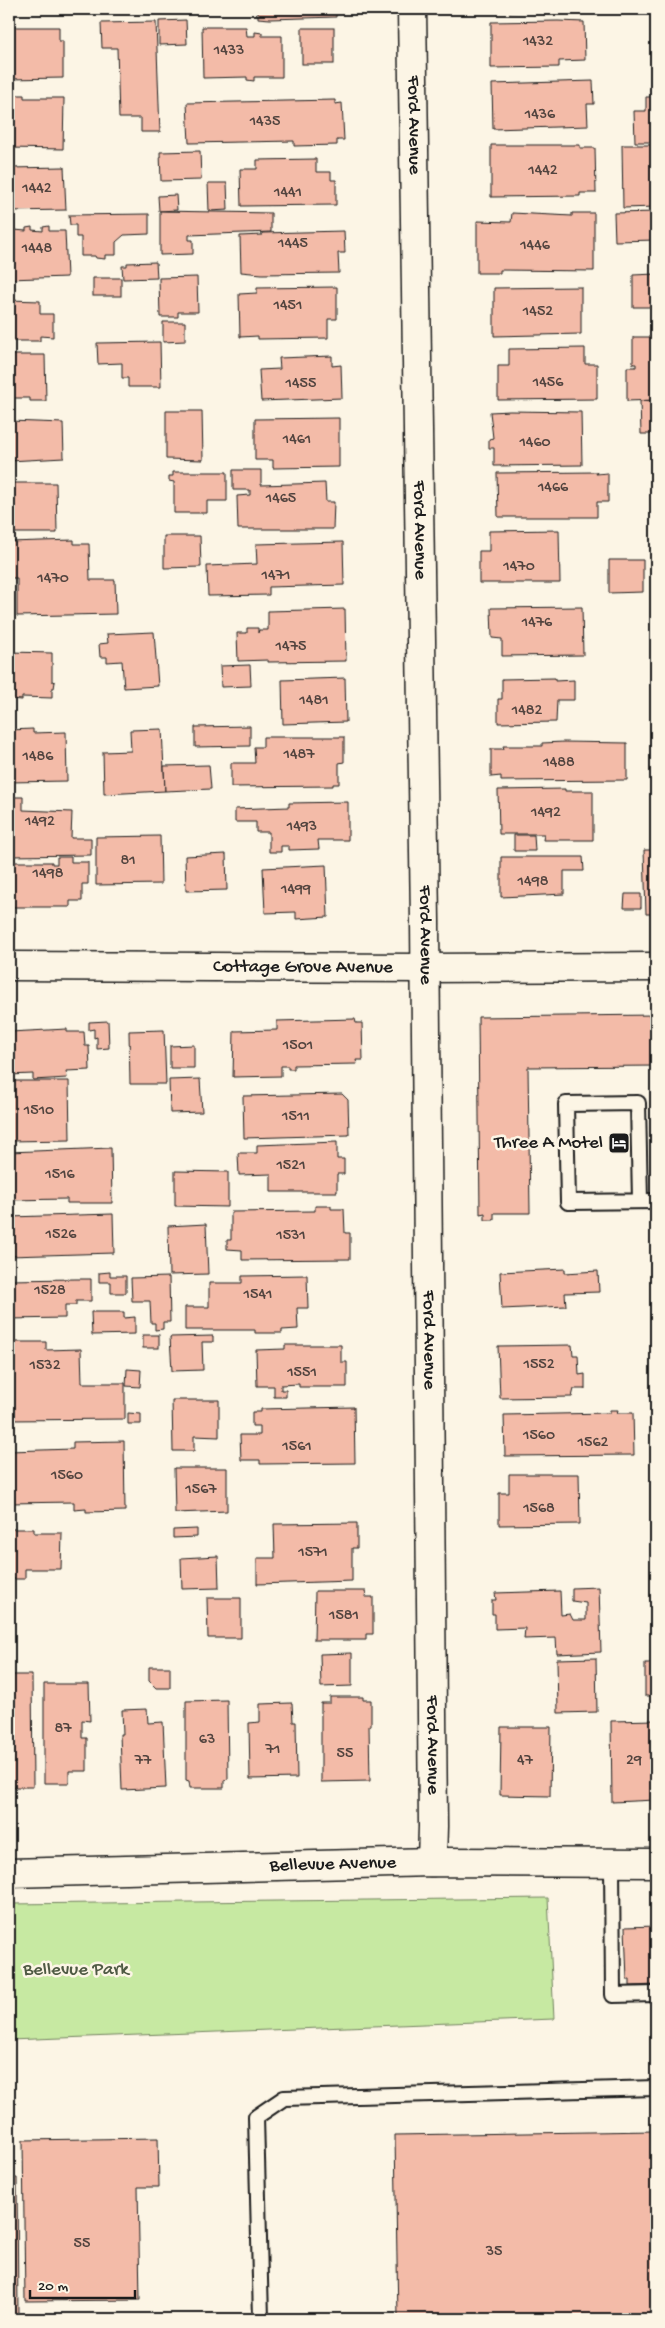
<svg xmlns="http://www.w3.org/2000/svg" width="665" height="2328" viewBox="0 0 665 2328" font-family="'Gochi Hand',sans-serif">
<rect width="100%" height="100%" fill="#fcf5e5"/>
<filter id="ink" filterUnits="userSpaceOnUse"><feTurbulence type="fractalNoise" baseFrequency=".02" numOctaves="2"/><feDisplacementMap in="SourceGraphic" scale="10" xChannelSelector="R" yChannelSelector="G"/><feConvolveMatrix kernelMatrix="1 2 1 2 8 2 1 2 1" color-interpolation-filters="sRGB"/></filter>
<g filter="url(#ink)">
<path fill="#c7e9a2" stroke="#72825f" d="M548,1898L554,2019L9,2040V1904Z"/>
<g fill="#f3bba8" stroke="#1c1c1c">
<path d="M258,9H343V13L336,14V17L270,19L258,18Z"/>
<path d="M510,9H641V10L574,14V10L510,12Z"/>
<path d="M186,20L187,44L159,45V21Z"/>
<path d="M558,21L584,22L585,60L559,61V67L491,68V22Z"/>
<path d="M156,22L160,132H141V118H119L117,48H102L101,23Z"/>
<path d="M9,27H59V41H63V78L9,79Z"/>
<path d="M202,27H246L247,36H255V32L262,33V36H282V77H254V81L247,80V77L203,78Z"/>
<rect x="302" y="28" width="32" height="36"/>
<path d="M593,81L594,104H587L588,126L493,129L492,84Z"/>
<path d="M9,95H24V98H64L63,149L9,148Z"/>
<path d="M646,97H656V142H635L634,111H646Z"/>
<path d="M335,100V104L342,103L344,140H337V145L294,146V141L189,143L187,103Z"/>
<path d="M491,145H580V148H595L596,193H580V196L491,197Z"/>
<path d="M622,145H656V207L623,208Z"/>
<path d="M200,151L201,180L161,181L160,152Z"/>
<path d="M316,159V172H331V180H336V205L241,206L240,169H257V160Z"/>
<path d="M64,167L66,210L9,211V168Z"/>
<path d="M208,183H227L228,210L209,211Z"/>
<path d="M176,195L177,210L159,211L158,196Z"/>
<path d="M160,211L271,213V232L189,235V240H193V254L160,255Z"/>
<path d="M656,212V240L615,241L614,213Z"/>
<path d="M512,213L572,216V213H594V271L500,270V273H477V221L511,222Z"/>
<path d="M149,214V234L124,235L116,242V255H105V259L96,258L95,256H81V237H76V225H70L69,215Z"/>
<path d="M49,226V231H65L67,277L9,279V227H14V230L26,231V228L32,227V230L43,231V227Z"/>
<path d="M344,231L345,253H338L339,273L262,274L241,272L240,236L262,235V233Z"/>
<path d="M156,262L157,278L123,279L122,266H127V263Z"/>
<path d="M656,274V307H633V275Z"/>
<path d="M197,277L198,312H178V317H160L159,278Z"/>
<rect x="93" y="278" width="28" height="18"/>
<path d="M337,287V319H328V338L258,339V336L240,337L239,294L257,293V288Z"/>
<path d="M581,287V334L494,336V288Z"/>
<path d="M9,300L40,301V314H53V337L40,336V341H9Z"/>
<path d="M163,322H185V341L163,342Z"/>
<path d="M633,337H656V400L627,401V367H636V364H633Z"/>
<path d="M160,342L161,387H128V378H122V363L98,364L97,343Z"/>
<path d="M585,348V364H597V399L498,400V366H509V349Z"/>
<path d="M9,355H45L46,401H30V398H9Z"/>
<path d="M332,356V366L341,365L342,398L261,401L259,370L280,369L279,358Z"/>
<path d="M656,400V434H641L640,401Z"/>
<path d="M166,411H202L203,460L166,459Z"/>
<path d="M510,411L581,412L582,465L494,466V448H489V439L493,438L490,412Z"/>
<path d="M339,418V467L273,468V460H255V419Z"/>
<path d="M9,421L63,423L64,458L9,461Z"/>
<path d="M233,470H261V485L325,483L326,502H334L333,529H238L237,496L250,495V490H233Z"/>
<path d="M173,472H227V501H207V513H174V482L169,481V476H173Z"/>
<path d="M597,472L596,474L608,473V502H597V517H498L497,473Z"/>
<path d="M9,483H56L57,533H9Z"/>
<path d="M559,530L560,583H479V551H489V531Z"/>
<path d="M164,536H200L201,567L164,568Z"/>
<path d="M74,540V544H89L90,580H115L116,614L17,616V578H9V542Z"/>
<path d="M343,542L344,585L269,587V595L208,596L207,566L257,564L256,544Z"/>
<path d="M609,560H643V592L609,593Z"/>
<path d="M582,607L583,655L502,656V639L492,638L491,608Z"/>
<path d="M345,609L346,661L268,662V660L238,661L237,633H247V628H258V633L259,630H268V611Z"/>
<path d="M154,632L158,686L124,688L122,661L107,662V657H100L99,644L108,643L107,634Z"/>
<path d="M9,652L52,653V681L55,682L54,688H52V698L22,697V700L9,699Z"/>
<path d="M250,665L251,686L221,687L220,666Z"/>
<path d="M345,678L346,722L283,724L282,680Z"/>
<path d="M555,678V681L574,680V700H557L556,722L498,723V699H502V679Z"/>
<path d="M250,726V746L195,747V727Z"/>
<path d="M33,729V733L66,732L67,781L9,782V730Z"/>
<path d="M162,729L165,791L104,794L103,752L131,751L130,730Z"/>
<path d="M263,737H344V762L339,763V784H333V786L231,787V763H255L254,747H263Z"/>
<path d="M564,742L627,743V780L501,781V776L491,777V749H504L503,746H542V743Z"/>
<path d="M209,765L211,789L165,791L164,766Z"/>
<path d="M565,789V791H593V840H543L544,834H499L498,790Z"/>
<path d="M9,797H23V810L72,812L71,838H91V855L9,856Z"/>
<path d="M348,802V840H318L319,849L289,850V846H281V852H269V832H256V822H235V809L289,807V803Z"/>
<path d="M514,835H534L535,851H514Z"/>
<path d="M160,836L161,884L96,885V837Z"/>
<path d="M644,850H656V914H646Z"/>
<path d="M226,854L227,890L186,891L185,856Z"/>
<path d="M57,857H71V862H88V884H82V901H70V907H9V862H52V864H57Z"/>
<path d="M501,857H583L584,871H564V894L501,897Z"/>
<path d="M326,865L328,917L296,919V912L265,913L263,868Z"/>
<path d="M625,894H641V908H624Z"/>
<path d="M656,1015V1066L528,1067L530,1213H494V1220H485V1213L480,1214L478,1017Z"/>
<path d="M355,1019L356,1023H362L363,1060H356L357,1064L294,1065V1069H288V1066H281V1076L233,1077L234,1031L277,1030V1021Z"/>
<path d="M108,1021L109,1048L97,1049V1037L94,1038V1029L89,1030V1022Z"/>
<path d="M67,1029V1032H84L85,1046H89L90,1070L66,1071L67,1078L33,1080V1074L9,1075L10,1032Z"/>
<path d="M164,1030L166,1084H130L129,1031Z"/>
<path d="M194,1045V1068H170V1046Z"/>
<path d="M200,1079L202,1112L170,1113L169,1080Z"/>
<path d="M9,1081H69L70,1140L10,1141L9,1144Z"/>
<path d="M342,1094L348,1100L349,1135L244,1138L243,1096Z"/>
<path d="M337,1142V1159H344V1174H337V1192H271V1174L239,1175L238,1153H257V1145Z"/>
<path d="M111,1148L112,1203H67V1199L9,1200V1152Z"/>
<path d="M175,1171L228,1172V1207L175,1206Z"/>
<path d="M315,1206H331V1209H344L345,1233H350V1259L242,1260V1250L227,1249V1240H231V1212L315,1211Z"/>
<path d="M113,1214L114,1253L9,1256V1217Z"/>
<path d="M206,1224L208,1274L169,1275L168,1226Z"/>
<path d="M565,1269V1273L598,1271L599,1292L565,1293L566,1306L502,1309L500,1272Z"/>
<path d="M110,1272V1276H126V1293H111V1282H99V1273Z"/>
<path d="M307,1275L308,1308H297L298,1329L282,1330V1333H255V1330H185V1307H209V1283H242V1276Z"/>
<path d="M169,1277L170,1322H163V1329L155,1330V1323H151L150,1301H132L131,1278Z"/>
<path d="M76,1279H91V1301H76V1305H65V1318L9,1319V1280Z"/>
<path d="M91,1312H124V1318L135,1317V1334L92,1335Z"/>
<rect x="143" y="1335" width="16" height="13"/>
<path d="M213,1336V1342H202L203,1370L172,1371L170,1337Z"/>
<path d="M9,1342H46V1350L81,1349L82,1383H125V1419L9,1420Z"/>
<path d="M285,1345H341V1362H347V1387H299V1384L281,1385V1390H286V1397H274V1386H257L256,1350L285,1349Z"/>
<path d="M572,1345L573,1355H578L579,1375L585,1374V1389H574L572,1397L500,1398L498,1346Z"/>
<path d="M127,1369L141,1370L140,1387L126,1386Z"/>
<path d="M172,1400H219V1437L194,1436V1451H173Z"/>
<path d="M354,1407L355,1463L260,1464V1460H241L240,1435H260V1426H252V1412H261V1409Z"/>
<path d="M610,1410H618L617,1413H633L634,1455L505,1456L504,1415L610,1413Z"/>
<path d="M128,1413L141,1414V1424H128Z"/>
<path d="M124,1441L125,1511L86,1512V1509L74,1510V1502L9,1503V1451L73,1449V1442Z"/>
<path d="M174,1468H227V1511L175,1513Z"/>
<path d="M509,1474H579L580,1524L499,1525V1493H509Z"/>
<path d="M357,1523V1548H352V1581L257,1584V1558H275L274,1524Z"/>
<path d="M9,1529H34V1533H62L61,1569H25V1579H9Z"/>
<path d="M197,1529V1537L173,1538V1530Z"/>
<path d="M218,1556L219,1588L182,1589L181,1558Z"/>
<path d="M599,1587L601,1652L557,1654L556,1638L524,1639L525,1628L495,1629V1614H492V1600H496L495,1593L560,1591L561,1615L570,1614L573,1620H586V1603L572,1601V1588Z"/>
<path d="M315,1591H366L365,1597H373V1634H366V1640H314Z"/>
<path d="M207,1598H241V1638H208Z"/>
<path d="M352,1653V1686L321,1687L320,1654Z"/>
<path d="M596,1658L597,1712L558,1713L557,1659Z"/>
<rect x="645" y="1663" width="11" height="33"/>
<path d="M149,1667H170V1688H156L149,1681Z"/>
<path d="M9,1675H32L33,1787H9Z"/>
<path d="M44,1684H89L90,1721L82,1720V1738H87V1771H69V1783H44Z"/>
<path d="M330,1697H363V1700H371V1726H369L370,1781L321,1782V1703H330Z"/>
<path d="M227,1700L228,1779L224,1780V1788H190L189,1781L186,1780V1701Z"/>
<path d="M292,1703L293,1722H296L297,1778L250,1779L249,1723L260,1722V1704Z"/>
<path d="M147,1709L148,1723L163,1722L166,1788L122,1790L120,1734H123L122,1710Z"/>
<path d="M656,1720V1800L612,1802L611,1721Z"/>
<path d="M501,1727H551L550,1796L500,1795Z"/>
<path d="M656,1926V1985L630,1986V1980H627L625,1927Z"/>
<path d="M656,2131V2319H398L395,2135Z"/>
<path d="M158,2138L159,2187H138L140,2300L25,2301L23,2140Z"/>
<path d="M9,2178H17L18,2319H9Z"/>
</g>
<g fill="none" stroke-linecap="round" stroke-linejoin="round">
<g stroke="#1c1c1c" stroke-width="18">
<g id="lane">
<path d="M640,1201L638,1103L566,1104L568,1202L656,1201"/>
<path d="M612,1863L613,1995L656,1994"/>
<path d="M261,2319L256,2117L284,2098L656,2088"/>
</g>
</g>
<g stroke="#1c1c1c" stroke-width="31">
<g id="street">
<path id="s1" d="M412,9L425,921L433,1826L432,1862"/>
<path id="s2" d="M9,966L425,968L656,967"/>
<path id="s3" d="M9,1873L432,1862L656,1863"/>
</g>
</g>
<use href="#lane" stroke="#fcf5e5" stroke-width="14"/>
<use href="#street" stroke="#fcf5e5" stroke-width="28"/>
</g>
</g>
<defs>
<g id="hotel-square" transform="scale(1.125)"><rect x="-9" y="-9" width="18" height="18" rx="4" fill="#1c1c1c" stroke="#fcf5e5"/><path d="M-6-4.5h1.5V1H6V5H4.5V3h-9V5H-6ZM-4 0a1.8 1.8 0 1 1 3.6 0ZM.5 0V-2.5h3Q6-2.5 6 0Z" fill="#fff"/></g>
</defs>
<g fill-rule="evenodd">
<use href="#hotel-square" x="619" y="1143"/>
</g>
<g text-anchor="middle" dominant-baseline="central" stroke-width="5" stroke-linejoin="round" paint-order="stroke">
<g font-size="16" fill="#52443f">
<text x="538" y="42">1432</text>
<text x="229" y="51">1433</text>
<text x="540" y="115">1436</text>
<text x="265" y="122">1435</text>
<text x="543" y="171">1442</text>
<text x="37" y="189">1442</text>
<text x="288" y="193">1441</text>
<text x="293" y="244">1445</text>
<text x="535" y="246">1446</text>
<text x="37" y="249">1448</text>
<text x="288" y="306">1451</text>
<text x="538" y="312">1452</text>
<text x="548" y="383">1456</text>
<text x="301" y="384">1455</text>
<text x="297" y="440">1461</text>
<text x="535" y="443">1460</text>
<text x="553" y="488">1466</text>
<text x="281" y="499">1465</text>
<text x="519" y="567">1470</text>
<text x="276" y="576">1471</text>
<text x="53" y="579">1470</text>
<text x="537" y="623">1476</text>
<text x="291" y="647">1475</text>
<text x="314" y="701">1481</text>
<text x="527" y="711">1482</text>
<text x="299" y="755">1487</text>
<text x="38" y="757">1486</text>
<text x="559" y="763">1488</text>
<text x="546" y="813">1492</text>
<text x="40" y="822">1492</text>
<text x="302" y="827">1493</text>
<text x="128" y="861">81</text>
<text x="48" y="874">1498</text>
<text x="533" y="882">1498</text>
<text x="296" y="890">1499</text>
<text x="298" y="1046">1501</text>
<text x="39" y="1111">1510</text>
<text x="296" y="1117">1511</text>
<text x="291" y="1166">1521</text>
<text x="60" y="1175">1516</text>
<text x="61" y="1235">1526</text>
<text x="291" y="1236">1531</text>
<text x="50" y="1291">1528</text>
<text x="258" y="1295">1541</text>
<text x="539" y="1365">1552</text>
<text x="45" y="1366">1532</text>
<text x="302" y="1373">1551</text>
<text x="539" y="1436">1560</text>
<text x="593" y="1443">1562</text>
<text x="297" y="1447">1561</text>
<text x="67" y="1476">1560</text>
<text x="201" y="1490">1567</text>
<text x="539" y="1509">1568</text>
<text x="313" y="1553">1571</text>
<text x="344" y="1616">1581</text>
<text x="63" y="1729">87</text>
<text x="207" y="1740">63</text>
<text x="273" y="1750">71</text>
<text x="345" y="1754">55</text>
<text x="143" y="1761">77</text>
<text x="525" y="1761">47</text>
<text x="634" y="1761">29</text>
<text x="82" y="2244">55</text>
<text x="494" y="2252">35</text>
</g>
<g font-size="19" fill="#1c1c1c" stroke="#fcf5e5">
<text stroke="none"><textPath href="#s1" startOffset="116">Ford Avenue</textPath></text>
<text stroke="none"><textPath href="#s1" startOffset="521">Ford Avenue</textPath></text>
<text stroke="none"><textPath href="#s1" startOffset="926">Ford Avenue</textPath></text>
<text stroke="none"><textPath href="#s2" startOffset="294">Cottage Grove Avenue</textPath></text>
<text stroke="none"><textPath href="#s1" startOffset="1331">Ford Avenue</textPath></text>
<text stroke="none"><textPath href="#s1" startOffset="1736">Ford Avenue</textPath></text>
<text stroke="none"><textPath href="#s3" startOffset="324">Bellevue Avenue</textPath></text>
</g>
<g font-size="19" fill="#1c1c1c" stroke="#fcf5e5" text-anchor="end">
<text x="603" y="1143">Three A Motel</text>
</g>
<g font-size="19" fill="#4f5a44" stroke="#fcf5e5">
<text x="76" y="1970">Bellevue Park</text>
</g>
</g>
<rect width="665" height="2328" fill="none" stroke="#fcf5e5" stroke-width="30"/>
<rect x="15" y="15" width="635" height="2298" fill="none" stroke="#1c1c1c" stroke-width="2" filter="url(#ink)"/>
<path d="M30 2290v8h105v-8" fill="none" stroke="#1c1c1c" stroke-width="2.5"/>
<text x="38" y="2290" font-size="15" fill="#1c1c1c" stroke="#fcf5e5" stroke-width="4" paint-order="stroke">20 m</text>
</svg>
